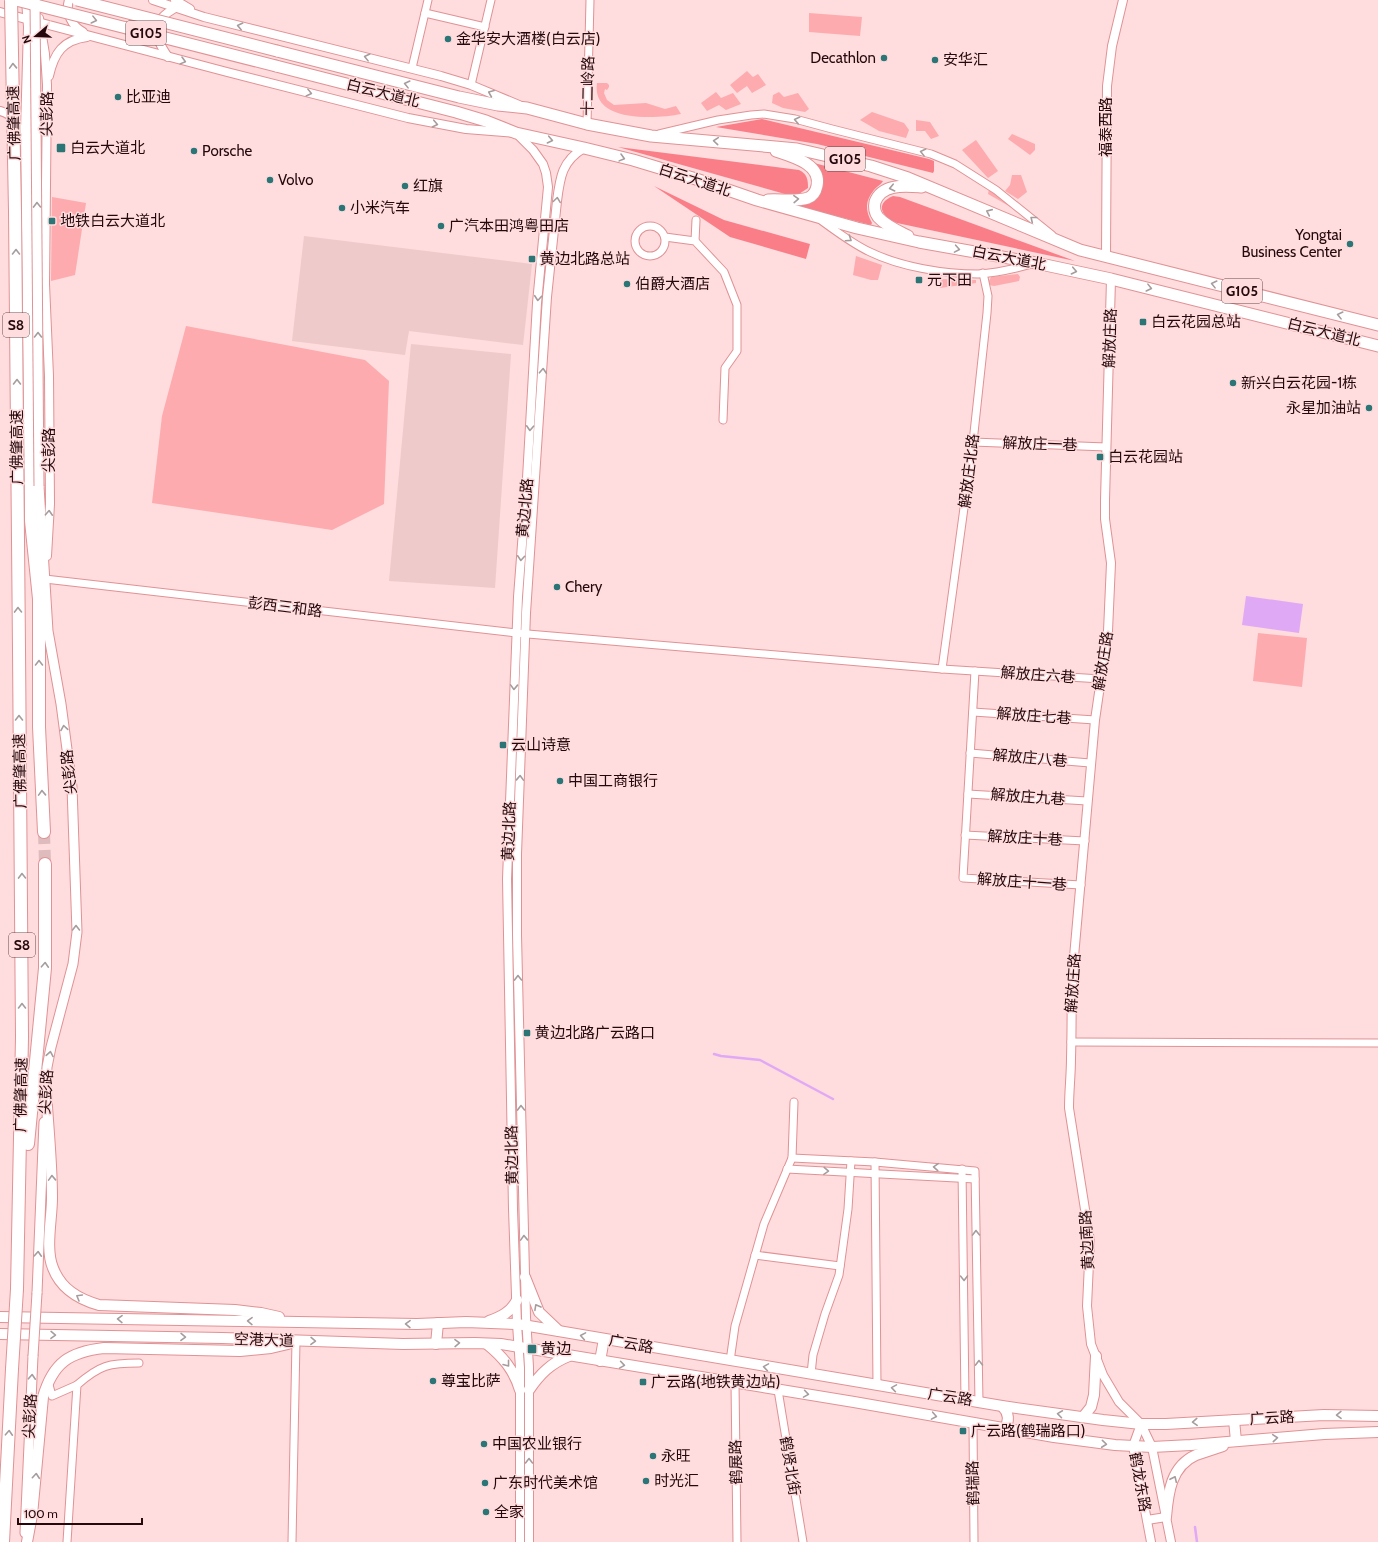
<svg xmlns="http://www.w3.org/2000/svg" width="1378" height="1542" viewBox="0 0 1378 1542" font-family="Cabin,'Noto Sans SC',sans-serif">
<rect width="100%" height="100%" fill="#ffdcdd"/>
<g fill="#efcacb">
<path d="M304,236L532,264L523,345L409,331L405,355L292,341Z"/>
<path d="M411,344L511,354L495,588L389,581Z"/>
</g>
<g fill="#fdabae">
<path d="M809,13L862,17L860,36L809,32Z"/>
<path d="M747,71L753,77L758,74L766,85L752,93L747,86L737,93L730,85Z"/>
<path d="M597,83H607L609,85V87L607,90L605,89L604,93L607,100L614,105L646,103L665,109L676,106L681,114C656,119 591,123 597,83Z"/>
<path d="M716,92L721,98L733,93L741,104L726,110L719,105L707,111L701,103Z"/>
<path d="M779,92L784,97L798,93L809,109L805,112L783,108L772,103L773,95Z"/>
<path d="M872,112L904,123L909,130L906,138L879,131L860,120Z"/>
<path d="M916,120L930,122L939,136L931,139L925,131H916Z"/>
<path d="M1012,134L1035,144V150L1030,155L1008,139Z"/>
<path d="M976,140L998,171L988,178L962,150Z"/>
<path d="M1012,175H1021L1027,192L1018,199L1005,191L1010,185Z"/>
<path d="M989,189L1037,222L988,194Z"/>
<path d="M52,197L86,203L75,275L51,281Z"/>
<path d="M856,256L882,265L878,280H871L853,275Z"/>
<path d="M1018,274L1020,277L1019,281L994,286L989,285V281L991,277Z"/>
<path d="M941,279L976,280V283L940,288Z"/>
<path d="M186,326L365,360L389,381L384,504L332,530L152,503L162,416Z"/>
<path d="M1258,633L1307,638L1302,687L1253,681Z"/>
</g>
<g fill="#f97e88">
<path d="M762,119L929,159L934,161V171L933,173L817,144L716,127Z"/>
<path d="M618,147L799,170C807,174 808,179 808,188L796,196L785,194Z"/>
<path d="M814,163L883,181C881,185 877,186 874,190C865,201 865,210 872,223L871,225L801,207L802,204C811,204 815,201 819,194Z"/>
<path d="M654,186L724,220L810,244L806,259L730,237Z"/>
<path d="M893,196L900,197L1075,261L897,223C882,217 874,204 893,196Z"/>
</g>
<path fill="#e0a9f5" d="M1246,596L1303,604L1299,633L1242,625Z"/>
<g fill="none" stroke-linecap="round" stroke-linejoin="round">
<g stroke="#e0a9f5" stroke-width="2.5">
<path d="M714,1054L721,1056L760,1060L833,1099"/>
<path d="M1195,1527L1197,1542"/>
</g>
<path stroke="#debcbe" stroke-width="12" stroke-dasharray="12 6" stroke-linecap="butt" d="M44,832L45,864"/>
<g stroke="#e09295" stroke-width="9">
<g id="minor">
<path d="M425,13L485,27"/>
<path d="M412,68L428,0"/>
<path d="M471,85L491,0"/>
<path d="M587,124L590,0"/>
<path d="M659,134L718,120L751,115L764,114L795,119L832,129L931,154L955,164L996,190L1052,235"/>
<path d="M822,221C837,232 853,244 870,252C901,267 944,274 978,274C996,273 1014,269 1032,264"/>
<circle cx="650" cy="241" r="15"/>
<path d="M665,237L695,241L724,272L737,305V351L725,368L723,420"/>
<path d="M695,241L696,220"/>
<path d="M973,442L1106,447"/>
<path d="M45,579L516,633L942,669L1101,679"/>
<path d="M942,669L973,442L987,313L988,296L983,273"/>
<path d="M975,671L963,878L1081,885"/>
<path d="M973,712L1095,720"/>
<path d="M970,753L1090,763"/>
<path d="M968,794L1087,801"/>
<path d="M965,835L1085,841"/>
<path d="M1071,1042L1378,1043"/>
<path d="M792,1158L875,1162L975,1171L979,1402"/>
<path d="M875,1162L877,1385"/>
<path d="M787,1169L975,1179"/>
<path d="M962,1169L965,1400"/>
<path d="M755,1255L840,1266"/>
<path d="M730,1361L735,1326L764,1224L792,1158L794,1102"/>
<path d="M811,1374L813,1355L825,1314L839,1275L848,1209L851,1161"/>
<path d="M48,1381L52,1396L77,1385"/>
<path d="M735,1383L737,1542"/>
<path d="M778,1390L803,1542"/>
<path d="M973,1423L974,1542"/>
<path d="M67,1542L77,1385C100,1365 109,1363 139,1363"/>
<path d="M292,1542L296,1341"/>
</g>
</g>
<g stroke="#e09295" stroke-width="10">
<g id="tertiary">
<path d="M69,0C65,13 72,26 83,32"/>
<path d="M153,0L204,17L441,76L471,85L519,105"/>
<path d="M175,0L190,9"/>
<path d="M0,12L227,72L408,118L466,129L516,133L533,150L543,164L546,173L548,187L537,303L527,478L518,597L507,879L513,1209L517,1324L520,1368V1542"/>
<path d="M39,18L45,54L47,85L45,284L49,376L50,504L47,556"/>
<path d="M168,57C153,35 150,22 175,8"/>
<path d="M49,76C54,53 63,40 87,37"/>
<path d="M0,111C14,114 21,127 25,140"/>
<path d="M1106,257L1107,86L1112,46L1123,0"/>
<path d="M1111,279L1105,500V519L1111,563L1108,631L1095,720L1073,968C1071,999 1072,1028 1071,1058C1071,1075 1069,1091 1069,1108L1090,1241L1087,1306L1091,1344L1103,1375L1119,1402L1141,1424L1152,1447L1171,1542"/>
<path d="M1141,1424L1133,1446L1151,1542"/>
<path d="M1147,1520L1166,1517"/>
<path d="M529,1542V1367L526,1317L517,935V854L526,613L547,297L557,201C560,177 562,161 584,148"/>
</g>
</g>
<g stroke="#e09295" stroke-width="11">
<g id="secondary">
<path d="M39,486L48,631L61,704L72,787L77,932L73,964L51,1047L47,1067L45,1098"/>
<path d="M37,1293L44,1122"/>
<path d="M25,1533L33,1356"/>
</g>
</g>
<g stroke="#e09295" stroke-width="12">
<g id="primary">
<path d="M46,1091C48,1126 52,1162 52,1198C52,1219 45,1249 53,1268C61,1289 78,1299 99,1305L235,1310L261,1313L279,1317"/>
<path d="M525,1277L539,1312L559,1331"/>
<path d="M0,1317L417,1324L466,1322L517,1324L1002,1406L1103,1420L1141,1424H1166L1324,1415L1378,1416"/>
<path d="M489,1321C501,1317 511,1312 517,1300"/>
<path d="M0,1334L222,1338L403,1344L475,1343L501,1344L854,1402L1054,1437L1115,1445L1152,1447L1191,1445L1324,1434L1378,1432"/>
<path d="M436,1344L438,1323"/>
<path d="M487,1344C503,1357 514,1370 520,1390"/>
<path d="M600,1361L604,1339"/>
<path d="M529,1390C540,1374 551,1363 569,1356"/>
<path d="M1002,1406C1009,1413 1010,1421 1004,1429"/>
<path d="M1083,1417L1091,1407L1094,1395L1096,1356"/>
<path d="M1234,1420L1236,1441"/>
<path d="M1166,1517C1168,1493 1171,1466 1196,1455C1205,1452 1214,1449 1223,1446"/>
<path d="M27,1542L32,1515L43,1397C53,1363 69,1352 104,1348L240,1351L271,1348L288,1344"/>
</g>
</g>
<g stroke="#e09295" stroke-width="13">
<g id="trunk">
<path d="M277,51L459,97L498,105L527,108L587,124L651,136L797,149L871,166L908,178L1080,250L1378,325"/>
<path d="M276,66L456,112L486,121L516,133L584,148L633,160L696,179L757,200L857,228L919,242L1036,263L1111,279L1378,346"/>
<path d="M768,200C780,199 797,202 808,198C813,196 816,191 817,186C822,164 791,156 776,151"/>
<path d="M908,236C898,231 886,226 878,217C875,213 874,207 875,202C882,183 906,186 922,187"/>
</g>
</g>
<g stroke="#e09295" stroke-width="14">
<g id="motorway">
<path d="M28,0L30,27L27,130L31,521L39,599"/>
<path d="M39,592V727L44,832"/>
<path d="M28,1144L45,968V864"/>
<path d="M17,1289L22,1037L19,649"/>
<path d="M3,1542L12,1369"/>
</g>
</g>
<use href="#minor" stroke="#fff" stroke-width="7"/>
<use href="#tertiary" stroke="#fff" stroke-width="8"/>
<use href="#secondary" stroke="#fff" stroke-width="9"/>
<use href="#primary" stroke="#fff" stroke-width="10"/>
<use href="#trunk" stroke="#fff" stroke-width="11"/>
<use href="#motorway" stroke="#fff" stroke-width="12"/>
<g stroke="#e09295" stroke-width="11" stroke-linecap="butt">
<g id="secondary-bridge">
<path d="M35,0L39,486"/>
<path d="M33,1356L37,1293"/>
</g>
</g>
<g stroke="#e09295" stroke-width="13" stroke-linecap="butt">
<g id="trunk-bridge">
<path d="M16,0L276,66"/>
<path d="M77,0L277,51"/>
</g>
</g>
<g stroke="#e09295" stroke-width="14" stroke-linecap="butt">
<g id="motorway-bridge">
<path d="M11,0L15,211L19,649"/>
<path d="M12,1369L17,1289"/>
</g>
</g>
<use href="#secondary-bridge" stroke="#fff" stroke-width="9"/>
<use href="#trunk-bridge" stroke="#fff" stroke-width="11"/>
<use href="#motorway-bridge" stroke="#fff" stroke-width="12"/>
</g>
<defs><path id="oneway-chevron" d="M-2-3.5L2.5 0L-2 3.5" fill="none" stroke-width="1.6" stroke-linecap="round" stroke-linejoin="round"/></defs>
<g stroke="#a79c9d">
<use href="#oneway-chevron" transform="translate(94 20) rotate(14)"/>
<use href="#oneway-chevron" transform="translate(240 26) rotate(-167)"/>
<use href="#oneway-chevron" transform="translate(367 57) rotate(-166)"/>
<use href="#oneway-chevron" transform="translate(183 61) rotate(15)"/>
<use href="#oneway-chevron" transform="translate(13 66) rotate(-92)"/>
<use href="#oneway-chevron" transform="translate(407 84) rotate(-166)"/>
<use href="#oneway-chevron" transform="translate(309 93) rotate(14)"/>
<use href="#oneway-chevron" transform="translate(491 93) rotate(-157)"/>
<use href="#oneway-chevron" transform="translate(797 120) rotate(-167)"/>
<use href="#oneway-chevron" transform="translate(435 124) rotate(12)"/>
<use href="#oneway-chevron" transform="translate(550 140) rotate(12)"/>
<use href="#oneway-chevron" transform="translate(716 141) rotate(-175)"/>
<use href="#oneway-chevron" transform="translate(923 152) rotate(-166)"/>
<use href="#oneway-chevron" transform="translate(622 158) rotate(15)"/>
<use href="#oneway-chevron" transform="translate(892 188) rotate(167)"/>
<use href="#oneway-chevron" transform="translate(796 199) rotate(-2)"/>
<use href="#oneway-chevron" transform="translate(557 200) rotate(-82)"/>
<use href="#oneway-chevron" transform="translate(37 205) rotate(-91)"/>
<use href="#oneway-chevron" transform="translate(989 212) rotate(-156)"/>
<use href="#oneway-chevron" transform="translate(1033 219) rotate(-141)"/>
<use href="#oneway-chevron" transform="translate(849 239) rotate(34)"/>
<use href="#oneway-chevron" transform="translate(957 249) rotate(10)"/>
<use href="#oneway-chevron" transform="translate(16 252) rotate(-90)"/>
<use href="#oneway-chevron" transform="translate(1074 271) rotate(12)"/>
<use href="#oneway-chevron" transform="translate(1214 284) rotate(-166)"/>
<use href="#oneway-chevron" transform="translate(1149 288) rotate(14)"/>
<use href="#oneway-chevron" transform="translate(538 298) rotate(95)"/>
<use href="#oneway-chevron" transform="translate(1340 315) rotate(-166)"/>
<use href="#oneway-chevron" transform="translate(38 335) rotate(-90)"/>
<use href="#oneway-chevron" transform="translate(543 371) rotate(-87)"/>
<use href="#oneway-chevron" transform="translate(17 382) rotate(-90)"/>
<use href="#oneway-chevron" transform="translate(530 428) rotate(93)"/>
<use href="#oneway-chevron" transform="translate(49 513) rotate(-87)"/>
<use href="#oneway-chevron" transform="translate(521 558) rotate(94)"/>
<use href="#oneway-chevron" transform="translate(18 610) rotate(-91)"/>
<use href="#oneway-chevron" transform="translate(39 663) rotate(-90)"/>
<use href="#oneway-chevron" transform="translate(514 687) rotate(92)"/>
<use href="#oneway-chevron" transform="translate(19 718) rotate(-90)"/>
<use href="#oneway-chevron" transform="translate(64 728) rotate(-99)"/>
<use href="#oneway-chevron" transform="translate(520 778) rotate(-88)"/>
<use href="#oneway-chevron" transform="translate(42 793) rotate(-92)"/>
<use href="#oneway-chevron" transform="translate(22 876) rotate(-91)"/>
<use href="#oneway-chevron" transform="translate(76 928) rotate(-90)"/>
<use href="#oneway-chevron" transform="translate(45 965) rotate(-87)"/>
<use href="#oneway-chevron" transform="translate(518 978) rotate(-91)"/>
<use href="#oneway-chevron" transform="translate(22 1006) rotate(-90)"/>
<use href="#oneway-chevron" transform="translate(50 1054) rotate(-80)"/>
<use href="#oneway-chevron" transform="translate(521 1108) rotate(-91)"/>
<use href="#oneway-chevron" transform="translate(936 1167) rotate(-176)"/>
<use href="#oneway-chevron" transform="translate(826 1171) rotate(3)"/>
<use href="#oneway-chevron" transform="translate(52 1178) rotate(-92)"/>
<use href="#oneway-chevron" transform="translate(976 1233) rotate(-91)"/>
<use href="#oneway-chevron" transform="translate(524 1238) rotate(-92)"/>
<use href="#oneway-chevron" transform="translate(38 1254) rotate(-87)"/>
<use href="#oneway-chevron" transform="translate(964 1278) rotate(89)"/>
<use href="#oneway-chevron" transform="translate(79 1297) rotate(-150)"/>
<use href="#oneway-chevron" transform="translate(537 1307) rotate(-119)"/>
<use href="#oneway-chevron" transform="translate(120 1319) rotate(-179)"/>
<use href="#oneway-chevron" transform="translate(250 1321) rotate(-179)"/>
<use href="#oneway-chevron" transform="translate(408 1324) rotate(-179)"/>
<use href="#oneway-chevron" transform="translate(53 1335) rotate(1)"/>
<use href="#oneway-chevron" transform="translate(583 1336) rotate(-170)"/>
<use href="#oneway-chevron" transform="translate(183 1337) rotate(1)"/>
<use href="#oneway-chevron" transform="translate(313 1341) rotate(1)"/>
<use href="#oneway-chevron" transform="translate(457 1343) rotate(-1)"/>
<use href="#oneway-chevron" transform="translate(979 1363) rotate(-91)"/>
<use href="#oneway-chevron" transform="translate(507 1364) rotate(52)"/>
<use href="#oneway-chevron" transform="translate(622 1365) rotate(9)"/>
<use href="#oneway-chevron" transform="translate(766 1367) rotate(-171)"/>
<use href="#oneway-chevron" transform="translate(32 1377) rotate(-87)"/>
<use href="#oneway-chevron" transform="translate(894 1388) rotate(-171)"/>
<use href="#oneway-chevron" transform="translate(806 1394) rotate(9)"/>
<use href="#oneway-chevron" transform="translate(1060 1414) rotate(-172)"/>
<use href="#oneway-chevron" transform="translate(1339 1415) rotate(179)"/>
<use href="#oneway-chevron" transform="translate(934 1416) rotate(10)"/>
<use href="#oneway-chevron" transform="translate(1195 1422) rotate(177)"/>
<use href="#oneway-chevron" transform="translate(9 1433) rotate(-87)"/>
<use href="#oneway-chevron" transform="translate(1275 1438) rotate(-5)"/>
<use href="#oneway-chevron" transform="translate(1104 1444) rotate(6)"/>
<use href="#oneway-chevron" transform="translate(529 1461) rotate(-90)"/>
<use href="#oneway-chevron" transform="translate(36 1476) rotate(-85)"/>
<use href="#oneway-chevron" transform="translate(1174 1479) rotate(-65)"/>
</g>
<g fill="#2b7576" stroke="#ffdcdd" stroke-width="1.5">
<circle cx="448" cy="39" r="4"/>
<circle cx="884" cy="58" r="4"/>
<circle cx="935" cy="60" r="4"/>
<circle cx="118" cy="97" r="4"/>
<rect x="56" y="143" width="10" height="10" rx="2"/>
<circle cx="194" cy="151" r="4"/>
<circle cx="270" cy="180" r="4"/>
<circle cx="405" cy="186" r="4"/>
<circle cx="342" cy="208" r="4"/>
<rect x="48" y="217" width="8" height="8" rx="2"/>
<circle cx="441" cy="226" r="4"/>
<circle cx="1350" cy="244" r="4"/>
<rect x="528" y="255" width="8" height="8" rx="2"/>
<rect x="915" y="276" width="8" height="8" rx="2"/>
<circle cx="627" cy="284" r="4"/>
<rect x="1139" y="318" width="8" height="8" rx="2"/>
<circle cx="1233" cy="383" r="4"/>
<circle cx="1369" cy="408" r="4"/>
<rect x="1096" y="453" width="8" height="8" rx="2"/>
<circle cx="557" cy="587" r="4"/>
<rect x="499" y="741" width="8" height="8" rx="2"/>
<circle cx="560" cy="781" r="4"/>
<rect x="523" y="1029" width="8" height="8" rx="2"/>
<rect x="527" y="1344" width="10" height="10" rx="2"/>
<circle cx="433" cy="1381" r="4"/>
<rect x="639" y="1378" width="8" height="8" rx="2"/>
<rect x="959" y="1427" width="8" height="8" rx="2"/>
<circle cx="484" cy="1444" r="4"/>
<circle cx="653" cy="1456" r="4"/>
<circle cx="646" cy="1481" r="4"/>
<circle cx="485" cy="1483" r="4"/>
<circle cx="486" cy="1512" r="4"/>
</g>
<g text-anchor="middle" dominant-baseline="central" stroke-width="3" stroke-linejoin="round" paint-order="stroke">
<g fill="#ffdcdd" stroke="#66484a" stroke-width="1">
<rect x="126" y="21" width="40" height="24" rx="3"/>
<rect x="825" y="147" width="40" height="24" rx="3"/>
<rect x="1222" y="279" width="40" height="24" rx="3"/>
<rect x="3" y="313" width="26" height="24" rx="3"/>
<rect x="9" y="933" width="26" height="24" rx="3"/>
</g>
<g font-size="14" font-weight="bold" fill="#24080b">
<text x="146" y="33">G105</text>
<text x="845" y="159">G105</text>
<text x="1242" y="291">G105</text>
<text x="16" y="325">S8</text>
<text x="22" y="945">S8</text>
</g>
<g font-size="15" fill="#24080b" stroke="#ffdcdd" text-anchor="start">
<text x="456" y="39">金华安大酒楼(白云店)</text>
<text x="876" y="58" text-anchor="end">Decathlon</text>
<text x="943" y="60">安华汇</text>
<text x="126" y="97">比亚迪</text>
<text x="70" y="148">白云大道北</text>
<text x="202" y="151">Porsche</text>
<text x="278" y="180">Volvo</text>
<text x="413" y="186">红旗</text>
<text x="350" y="208">小米汽车</text>
<text x="60" y="221">地铁白云大道北</text>
<text x="449" y="226">广汽本田鸿粤田店</text>
<text x="1342" y="235" text-anchor="end">Yongtai<tspan x="1342" dy="17">Business Center</tspan></text>
<text x="540" y="259">黄边北路总站</text>
<text x="927" y="280">元下田</text>
<text x="635" y="284">伯爵大酒店</text>
<text x="1151" y="322">白云花园总站</text>
<text x="1241" y="383">新兴白云花园-1栋</text>
<text x="1361" y="408" text-anchor="end">永星加油站</text>
<text x="1108" y="457">白云花园站</text>
<text x="565" y="587">Chery</text>
<text x="511" y="745">云山诗意</text>
<text x="568" y="781">中国工商银行</text>
<text x="535" y="1033">黄边北路广云路口</text>
<text x="541" y="1349">黄边</text>
<text x="441" y="1381">尊宝比萨</text>
<text x="651" y="1382">广云路(地铁黄边站)</text>
<text x="971" y="1431">广云路(鹤瑞路口)</text>
<text x="492" y="1444">中国农业银行</text>
<text x="661" y="1456">永旺</text>
<text x="654" y="1481">时光汇</text>
<text x="493" y="1483">广东时代美术馆</text>
<text x="494" y="1512">全家</text>
</g>
<g font-size="15" fill="#24080b" stroke="#ffdcdd">
<text transform="translate(588 86) rotate(-89)">十二岭路</text>
<text transform="translate(383 93) rotate(14)">白云大道北</text>
<text transform="translate(47 114) rotate(-89)">尖彭路</text>
<text transform="translate(14 123) rotate(-91)">广佛肇高速</text>
<text transform="translate(1106 127) rotate(-90)">福泰西路</text>
<text transform="translate(695 180) rotate(18)">白云大道北</text>
<text transform="translate(1009 258) rotate(11)">白云大道北</text>
<text transform="translate(1324 332) rotate(14)">白云大道北</text>
<text transform="translate(1110 338) rotate(-88)">解放庄路</text>
<text transform="translate(1040 444) rotate(2)">解放庄一巷</text>
<text transform="translate(17 447) rotate(-90)">广佛肇高速</text>
<text transform="translate(49 450) rotate(-90)">尖彭路</text>
<text transform="translate(969 471) rotate(-83)">解放庄北路</text>
<text transform="translate(525 508) rotate(-85)">黄边北路</text>
<text transform="translate(285 607) rotate(7)">彭西三和路</text>
<text transform="translate(1103 661) rotate(-81)">解放庄路</text>
<text transform="translate(1038 675) rotate(4)">解放庄六巷</text>
<text transform="translate(1034 716) rotate(4)">解放庄七巷</text>
<text transform="translate(1030 758) rotate(5)">解放庄八巷</text>
<text transform="translate(20 771) rotate(-91)">广佛肇高速</text>
<text transform="translate(69 772) rotate(-96)">尖彭路</text>
<text transform="translate(1028 797) rotate(4)">解放庄九巷</text>
<text transform="translate(509 831) rotate(-88)">黄边北路</text>
<text transform="translate(1025 838) rotate(3)">解放庄十巷</text>
<text transform="translate(1022 882) rotate(4)">解放庄十一巷</text>
<text transform="translate(1073 983) rotate(-86)">解放庄路</text>
<text transform="translate(46 1092) rotate(-86)">尖彭路</text>
<text transform="translate(21 1095) rotate(-89)">广佛肇高速</text>
<text transform="translate(512 1155) rotate(-91)">黄边北路</text>
<text transform="translate(1087 1240) rotate(-93)">黄边南路</text>
<text transform="translate(264 1340) rotate(2)">空港大道</text>
<text transform="translate(631 1344) rotate(10)">广云路</text>
<text transform="translate(950 1397) rotate(9)">广云路</text>
<text transform="translate(30 1416) rotate(-87)">尖彭路</text>
<text transform="translate(1272 1418) rotate(-3)">广云路</text>
<text transform="translate(736 1462) rotate(-91)">鹤展路</text>
<text transform="translate(790 1466) rotate(81)">鹤贤北街</text>
<text transform="translate(1140 1482) rotate(80)">鹤龙东路</text>
<text transform="translate(973 1483) rotate(-91)">鹤瑞路</text>
</g>
</g>
<g transform="translate(36 36) rotate(251)" stroke="#ffdcdd" stroke-width="3" paint-order="stroke">
<path d="M0-3L7 15L0 10L-7 15Z" fill="#24080b"/>
<text y="-6" font-size="11" font-weight="bold" text-anchor="middle" fill="#24080b">N</text>
</g>
<path d="M18 1518v6h124v-6" fill="none" stroke="#24080b" stroke-width="2"/>
<text x="24" y="1518" font-size="12" fill="#24080b" stroke="#ffdcdd" stroke-width="3" paint-order="stroke">100 m</text>
</svg>
